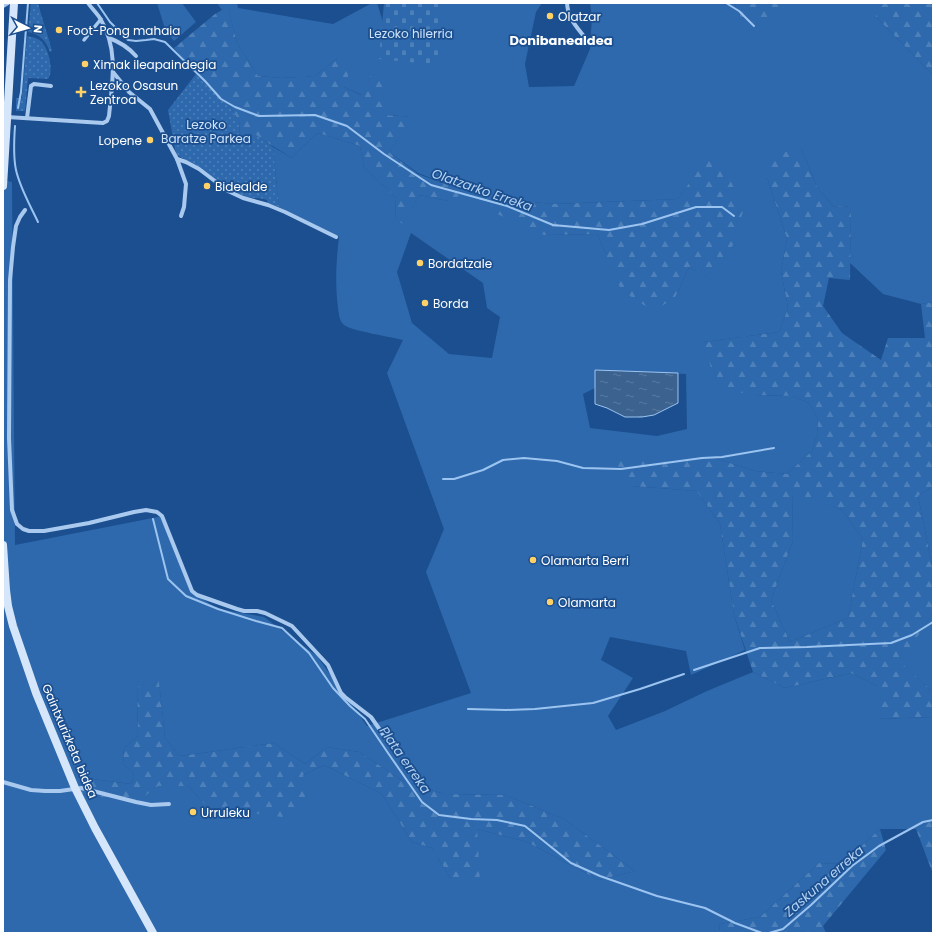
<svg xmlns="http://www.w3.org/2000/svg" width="936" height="936" viewBox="0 0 936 936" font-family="Poppins,sans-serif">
<defs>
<pattern id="forest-firs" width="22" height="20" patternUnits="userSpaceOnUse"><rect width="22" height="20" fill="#2e69ad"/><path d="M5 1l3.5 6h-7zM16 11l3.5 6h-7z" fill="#4d80b9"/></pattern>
<pattern id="cemetery-stones" width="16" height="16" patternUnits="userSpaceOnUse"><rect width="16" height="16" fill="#2e69ad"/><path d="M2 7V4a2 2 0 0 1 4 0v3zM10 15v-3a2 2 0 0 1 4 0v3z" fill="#4d80b9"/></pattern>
<pattern id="garden-dots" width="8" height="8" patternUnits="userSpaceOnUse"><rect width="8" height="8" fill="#2e69ad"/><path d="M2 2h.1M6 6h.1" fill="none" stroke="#4d80b9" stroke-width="1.8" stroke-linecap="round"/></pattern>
<pattern id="water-ripples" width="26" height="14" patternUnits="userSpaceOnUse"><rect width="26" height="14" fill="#3c6290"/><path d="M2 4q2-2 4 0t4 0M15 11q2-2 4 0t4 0" fill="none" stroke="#597aa1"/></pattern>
</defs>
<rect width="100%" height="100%" fill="#1b4f8f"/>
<g fill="#2e69ad" fill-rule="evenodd">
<path d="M157,3H182L196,22L174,41L166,32Z"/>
<path d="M217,3H237L238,8L333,24L372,3H377L383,22L440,65V3H542L536,12L525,64L529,87L574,86L590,49L592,17L590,3H734L740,16L780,10V3H876V17L933,75V302L921,304L883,294L850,263L851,207L833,206L817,187L801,148L767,177L787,239L781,271L788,308L779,332L704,342L753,395L792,396L809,403L818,419L817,435L812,451L787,474L755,471L711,457L632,486L697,491L720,524L734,615L745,650L691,675L686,651L610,637L601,660L633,678L608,716L616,730L665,711L707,691L753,672L785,688L851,673L877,686V719L933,717V820L916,829H880L842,864L819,863L760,917L720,924L719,933H3V180L12,182L15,545L163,516L192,592L218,609L264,617L317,656L367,726L471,693L426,572L444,529L387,373L403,340C392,337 351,331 344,325C339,321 339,314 338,308C335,284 336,261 339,237L279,207L273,147L292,158L301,148L318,133L360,146L364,167L396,198L395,219L403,223L420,195L448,201L454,187L418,173L389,152L414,117L384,115L371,75L362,95L344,87L338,58L315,76L282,78L258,76L237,43L228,8L222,10ZM707,159L713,280L689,267L675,298L606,254L597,234L544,235L496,199L555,204L678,199ZM411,233L483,283L487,308L500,317L492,358L449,354L412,323L397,272ZM641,372L686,374L687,429L657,436L590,428L583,394L595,388ZM159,682L165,738L180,756L274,743L305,764L327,747L359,752L403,781L444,794L505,795L564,819L635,871L599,880L527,842L477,829L451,879L432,848L412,842L382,794L324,765L303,775L207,807L188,786H158L81,793L77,777L131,784L134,774L123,764L124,748L138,736L137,687Z"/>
<path d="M933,486V570L918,496Z"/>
<path d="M792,491L842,510L863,539L848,618L790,642L771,600L793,541Z"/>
<path d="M933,612V692L900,663Z"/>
</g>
<g fill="url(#forest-firs)" fill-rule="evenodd">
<path d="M734,3H780V10L757,24L740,16Z"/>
<path d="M876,3H933V75L876,17Z"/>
<path d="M228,7L237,43L258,76L282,78L315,76L338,58L353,63L344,87L361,95L371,75L384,78V115L415,117L389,152L418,174L454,187L459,196L448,201L420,195L403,224L395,219L396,198L364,167L360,146L318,133L301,148L292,158L255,135L246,141L240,135L239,121L228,104L201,80L174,48L215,14L222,10Z"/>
<path d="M801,148L817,187L833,206L851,207L850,280L829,278L823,306L842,333L881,360L888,338H925L921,304L933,302V486L918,496L933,570V612L901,663L933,692V717L877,719V686L851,673L785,688L753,672L734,615L720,524L697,491L632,486L614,460L711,457L755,471L787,474L812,451L817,435L818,419L809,403L792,396L753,395L727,390L713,375L704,342L779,332L788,308L781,271L787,239L767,177L774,155ZM792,492L842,510L863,539L848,618L790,642L771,600L793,541Z"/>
<path d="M706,159L721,162L744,208L734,243L714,281L689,267L675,298L653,311L621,290L606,254L597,234L544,235L495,213L491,205L496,199L555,204L678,199Z"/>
<path d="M159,681L165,738L180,756L274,743L305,764L327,747L359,752L403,781L444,794L505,795L564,819L635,871L599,880L527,842L477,829L480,882L451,879L432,848L412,842L382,794L324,765L303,775L306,802L282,817L207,807L188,786H158L134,804L81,793L76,777L131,784L134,774L123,764L124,748L138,736L137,687Z"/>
<path d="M933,820V874L916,829Z"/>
<path d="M880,829L886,850L823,926L826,933H719L720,924L760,917L819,863L842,864Z"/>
</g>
<path fill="url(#cemetery-stones)" d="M384,3H440V65L379,59Z"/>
<g fill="url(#garden-dots)">
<path d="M31,3H38C42,19 48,35 52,51L50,52C46,41 40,34 28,32Z"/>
<path d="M27,36C34,37 41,39 44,45C49,52 54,72 48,79L28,78L25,111H16V98H22Z"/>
<path d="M196,74L201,80L228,104L239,121L240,135L246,141L255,134L273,147L279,207L268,203L267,200C259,197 251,199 243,197C229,192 213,177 201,169C193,163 185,159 176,155L168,110Z"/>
</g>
<path fill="url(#water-ripples)" stroke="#9cc4f0" d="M595,370L678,373V403L654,415L642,417H625L607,408L595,404Z"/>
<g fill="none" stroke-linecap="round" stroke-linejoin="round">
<g stroke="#9cc4f0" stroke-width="2">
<path d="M97,3L110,22L128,40L136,41L146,40L154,39L165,42L205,81L221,99L235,107L259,116L315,115L347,126L384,154L431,185L507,206L553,225L609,230L642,224L696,207H722L734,216"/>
<path d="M726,3L739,11L754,26"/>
<path d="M18,108L21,92L28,3"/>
<path d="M15,126C14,140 13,156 16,170C20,188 30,205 38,222"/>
<path d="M443,479H454L483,470L503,460L524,458L557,461L583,468L621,469L702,458L722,457L774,448"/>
<path d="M153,519L168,579L186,596L218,609L256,621L282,628L309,653L333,688L350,706L365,719L388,753L422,802L439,815L471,819L497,820L525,826L571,863L600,876L657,896L705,908L735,923L762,933"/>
<path d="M694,670L760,648L807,647L891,643L912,635L933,622"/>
<path d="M468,709L506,710L535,709L593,703L640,689L684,674"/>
<path d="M769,933L783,929L811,905L852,866L879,846L923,822L933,820"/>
</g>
<path stroke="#a9c9ee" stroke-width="3.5" d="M84,40L101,19"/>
<g stroke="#a9c9ee" stroke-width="4">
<path d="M567,3C568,19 577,27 586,39"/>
<path d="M3,6L8,3"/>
<path d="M109,38C120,42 128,47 136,56"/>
<path d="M113,72L129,92L150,109L177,159L186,184L184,207L181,216"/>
<path d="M7,117L103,123L107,121L109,116C112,84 119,50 101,20C98,14 92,9 88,3"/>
<path d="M27,118L31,86L34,84L51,86"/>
<path d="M177,159L186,162L199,169L228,191L243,198L268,205L285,212L336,237"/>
<path d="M25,210L20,217L16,226L13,247L10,280L9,438L12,510L17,524L23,529L29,531H44L89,523L134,512L146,510L157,512L162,516L192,591L197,595L237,609L244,611H257L265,613L292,626L328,665L341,693L345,697L371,717L389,743"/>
<path d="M3,782L31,790L45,791H60L81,788L136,802L151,805L169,804"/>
</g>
<g stroke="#d6e6fa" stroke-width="8">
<path d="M3,186L14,3"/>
<path d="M3,545L6,590L8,606L13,626L36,693L75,788L95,828L153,933"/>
</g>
</g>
<g fill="#ffd166" stroke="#1b4f8f" stroke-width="1.5">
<circle cx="550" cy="16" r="4"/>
<circle cx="59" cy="30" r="4"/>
<circle cx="85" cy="64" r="4"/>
<path d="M79 86h4v4h4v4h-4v4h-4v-4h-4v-4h4z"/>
<circle cx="150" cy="140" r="4"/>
<circle cx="207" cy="186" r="4"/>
<circle cx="420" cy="263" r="4"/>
<circle cx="425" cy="303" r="4"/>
<circle cx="533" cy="560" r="4"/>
<circle cx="550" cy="602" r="4"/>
<circle cx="193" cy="812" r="4"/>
</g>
<g text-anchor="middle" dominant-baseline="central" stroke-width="3.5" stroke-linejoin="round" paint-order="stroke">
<g font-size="12" fill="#fff" stroke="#1b4f8f" text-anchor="start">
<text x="558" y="16">Olatzar</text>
<text x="67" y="30">Foot-Pong mahaia</text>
<text x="93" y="64">Ximak ileapaindegia</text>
<text x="90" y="85">Lezoko Osasun<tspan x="90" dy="14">Zentroa</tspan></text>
<text x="142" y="140" text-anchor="end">Lopene</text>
<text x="215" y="186">Bidealde</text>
<text x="428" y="263">Bordatzale</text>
<text x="433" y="303">Borda</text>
<text x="541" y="560">Olamarta Berri</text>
<text x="558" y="602">Olamarta</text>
<text x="201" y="812">Urruleku</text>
</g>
<g font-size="12" fill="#cfe3fa" stroke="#1b4f8f">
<text x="411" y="33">Lezoko hilerria</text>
<text x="206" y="124">Lezoko<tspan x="206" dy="14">Baratze Parkea</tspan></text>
</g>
<g font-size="12" fill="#fff" stroke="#1b4f8f">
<text transform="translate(70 741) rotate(67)">Gaintxurizketa bidea</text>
</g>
<g font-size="13" font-weight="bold" fill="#fff" stroke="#1b4f8f">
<text x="561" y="40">Donibanealdea</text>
</g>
<g font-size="13" font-style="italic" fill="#b5d3f5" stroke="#1b4f8f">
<text transform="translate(482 190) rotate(19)">Olatzarko Erreka</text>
<text transform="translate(405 760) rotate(55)">Plata erreka</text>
<text transform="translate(824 881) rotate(-41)">Zaskuna erreka</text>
</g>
</g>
<rect width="936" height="936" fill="none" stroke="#ffffff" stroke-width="8"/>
<g transform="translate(28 28) rotate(96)" stroke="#1b4f8f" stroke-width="3" paint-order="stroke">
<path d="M0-3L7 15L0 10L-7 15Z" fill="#ffffff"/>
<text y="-6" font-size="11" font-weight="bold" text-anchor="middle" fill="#ffffff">N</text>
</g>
</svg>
